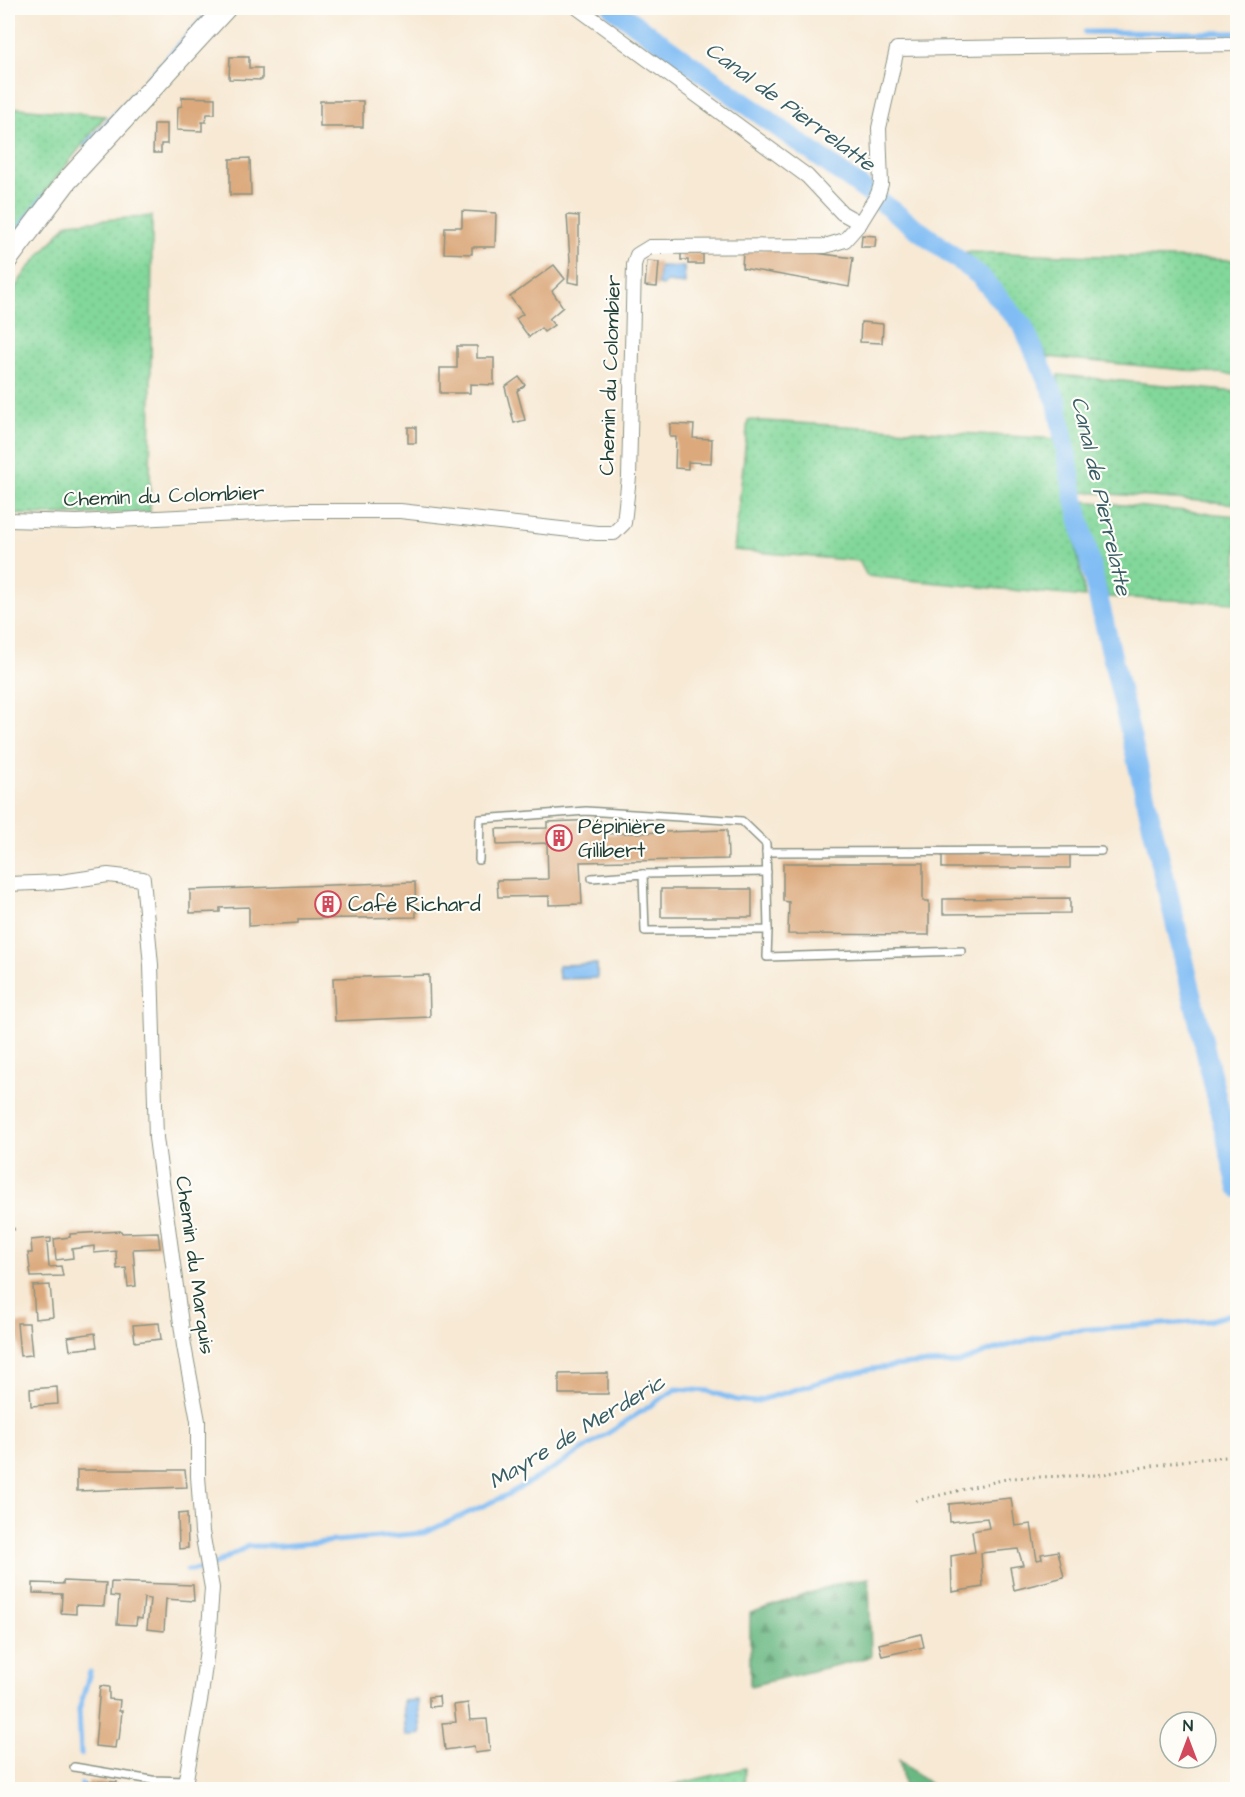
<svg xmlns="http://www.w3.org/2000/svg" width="1245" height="1797" viewBox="0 0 1245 1797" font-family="'Architects Daughter',sans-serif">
<defs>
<pattern id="green-dots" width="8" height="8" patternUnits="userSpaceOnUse" patternTransform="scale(1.5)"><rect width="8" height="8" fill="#82d79a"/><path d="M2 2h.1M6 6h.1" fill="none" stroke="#70b985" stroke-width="1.8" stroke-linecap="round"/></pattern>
<pattern id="forest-firs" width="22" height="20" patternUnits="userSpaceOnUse" patternTransform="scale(1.5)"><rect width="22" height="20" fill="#69b882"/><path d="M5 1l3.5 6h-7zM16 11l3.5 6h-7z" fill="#56976b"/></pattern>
</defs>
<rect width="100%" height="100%" fill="#fdfcf7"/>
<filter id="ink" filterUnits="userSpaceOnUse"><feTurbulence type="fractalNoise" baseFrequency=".0167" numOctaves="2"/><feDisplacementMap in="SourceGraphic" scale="12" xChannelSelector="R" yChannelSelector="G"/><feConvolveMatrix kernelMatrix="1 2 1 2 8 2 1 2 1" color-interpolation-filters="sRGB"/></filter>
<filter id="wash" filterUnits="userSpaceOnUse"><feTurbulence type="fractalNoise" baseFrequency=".008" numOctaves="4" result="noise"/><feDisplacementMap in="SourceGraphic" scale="24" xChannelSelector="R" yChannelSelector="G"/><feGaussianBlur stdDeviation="1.35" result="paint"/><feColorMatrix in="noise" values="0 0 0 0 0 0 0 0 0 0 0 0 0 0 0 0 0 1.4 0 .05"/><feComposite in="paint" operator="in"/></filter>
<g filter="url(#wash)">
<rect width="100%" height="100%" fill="#f7e9d4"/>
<g fill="url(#green-dots)" stroke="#508a67" stroke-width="1.5">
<path d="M8,107L105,116L8,239Z"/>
<path d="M152,216L150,512L49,515L8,514V297L28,269L68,223Z"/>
<path d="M966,252L1237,260V375L1048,357L1026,319Z"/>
<path d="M1058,375L1237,392V504L1073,491Z"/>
<path d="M748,420L1057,439L1085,597L867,576L859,561L734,550Z"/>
<path d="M1082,501L1237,516V603L1108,597Z"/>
<path d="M745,1768L744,1789H655Z"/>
</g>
<g fill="url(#forest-firs)" stroke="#447a5b" stroke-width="1.5">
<path d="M869,1578L871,1657L750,1686V1613L843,1582Z"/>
<path d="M899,1760L935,1788L936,1789H905Z"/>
</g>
<g fill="#81bdf4" stroke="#507d94" stroke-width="1.5">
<path d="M659,266L684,267L685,284L667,282L663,286L658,285Z"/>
<path d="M597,964V978L559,979L558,965Z"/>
<path d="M418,1700L421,1734L406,1736L403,1701Z"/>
</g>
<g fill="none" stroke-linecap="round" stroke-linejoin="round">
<g stroke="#81bdf4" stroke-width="5">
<path d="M1085,32L1238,33"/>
<path d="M86,146L213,8"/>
<path d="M8,243L44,196"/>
<path d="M187,1570L206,1569L248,1546H280L424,1533L507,1495L562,1463L676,1389L708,1391L736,1400L754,1402L840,1376L872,1369L911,1364L959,1363L992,1350L1061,1331L1208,1321L1238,1312"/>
<path d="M81,1754L79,1710L90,1672"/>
<path d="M82,1784L83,1790"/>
</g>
<path stroke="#81bdf4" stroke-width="20" d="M613,8L865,190L980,276L1023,326L1057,402L1073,491L1238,1188"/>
</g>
<g id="blocks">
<g fill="#dba97b">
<path d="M230,57H249V68H262V80L229,79Z"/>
<path d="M182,97L215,98V114H207L206,122H202V131L177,130L178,107L182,106Z"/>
<rect x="320" y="101" width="43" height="26"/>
<path d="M154,124H167V144H161V153H153Z"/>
<path d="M250,158L251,195H230V159Z"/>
<path d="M462,211L496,213L495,247H472V254L444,253L445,227H462Z"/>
<path d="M567,215L579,216V284L568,282L570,261Z"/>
<path d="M862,235L876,236L875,247H861Z"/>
<path d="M778,248L853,258L849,287L742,268L743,252Z"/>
<path d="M681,253L703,254V264H688V260H681Z"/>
<path d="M647,261L659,262L657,287L645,286Z"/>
<path d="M554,265L565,279L552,291L563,307L549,319L554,325L544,332L541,328L529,337L516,319L523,314L510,297Z"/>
<path d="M861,322L883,324L882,343L860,342Z"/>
<path d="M457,346H477V358H494V385L470,384V393H440V368H457Z"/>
<path d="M519,377L525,385L517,391L525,420L514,423L505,387Z"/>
<path d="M670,424L694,425L693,438L712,439L711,463L688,462V469L675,468L676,437H670Z"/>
<rect x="408" y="427" width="8" height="16"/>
<path d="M600,820L601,834L727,830L728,859L580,862L582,904L549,905V896L498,897L497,880L548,879L547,843L497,845L496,829L547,828V822Z"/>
<rect x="942" y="853" width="128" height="15"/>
<path d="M783,863H923V901H929V935L788,934L789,902L783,901Z"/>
<path d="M415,882L416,917L298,919V923L249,926V907L220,908V912L190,913V890Z"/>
<rect x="661" y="889" width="91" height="28"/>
<path d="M1070,898V913L943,914V899Z"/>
<path d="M429,975L430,1017L335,1021L333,978Z"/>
<path d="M121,1231L122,1233L158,1232L160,1248L133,1249L136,1286L128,1287L126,1268L117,1269L116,1251L94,1253V1246L72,1249L73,1258L56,1260L54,1239L70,1237V1234Z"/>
<path d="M51,1238V1242L47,1243L49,1267L61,1266L63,1276L31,1277L28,1253H32L31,1240Z"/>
<path d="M50,1285L53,1317L35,1319L33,1286Z"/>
<path d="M17,1323H29L32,1355L20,1356Z"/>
<path d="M159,1323L161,1339L135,1342L133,1325Z"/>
<path d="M95,1333L97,1347L70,1350L68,1337Z"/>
<path d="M608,1373V1394H559V1374Z"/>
<path d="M57,1387L58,1404L31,1406L30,1389Z"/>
<path d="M77,1470H185L187,1487L77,1491Z"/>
<path d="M1011,1498L1015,1526L1031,1524L1037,1560L1042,1559L1041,1554L1058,1551L1064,1577L1014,1590L1010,1567L1023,1565L1018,1549L981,1553L983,1587L952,1592L951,1556L975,1552L972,1531L989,1528L987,1518L950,1522L949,1504Z"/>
<path d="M187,1513L188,1548L179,1549L178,1514Z"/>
<path d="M63,1581L106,1583L104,1606L76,1605V1614L61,1613L62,1594L33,1593V1583L63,1584Z"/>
<path d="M111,1582L193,1585L194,1601L166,1599L164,1631L147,1629L150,1599L144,1598L142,1619L137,1618L136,1625L117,1624L119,1597L110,1596Z"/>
<path d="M921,1634L924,1647L882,1656L879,1644Z"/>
<path d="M100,1686L109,1687V1699L120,1700L119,1711H122L121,1721L119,1740H116L115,1748L95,1746Z"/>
<path d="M439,1696L440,1706L429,1707V1697Z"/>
<path d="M468,1703L470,1720L487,1719L490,1751L475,1753L474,1746L445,1750L442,1723L456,1722L454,1705Z"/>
<path d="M88,1781L117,1782L116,1790H88Z"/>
</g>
</g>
</g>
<g filter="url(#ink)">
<use href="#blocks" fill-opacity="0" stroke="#8b9384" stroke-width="1.5"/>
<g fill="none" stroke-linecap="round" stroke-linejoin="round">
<g stroke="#8b9384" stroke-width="10">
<g id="lane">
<path d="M766,852L1101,851"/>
<path d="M479,860L480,819L586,811L742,821L766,844L768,930L645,931L643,874L592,878"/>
<path d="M643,874L767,872"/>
<path d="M768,930L767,957L962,951"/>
<path d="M74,1767L152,1780L186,1781"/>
</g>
</g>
<g stroke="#8b9384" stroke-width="16">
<g id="street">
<path d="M578,8L807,176L842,213L860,223"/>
<path d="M8,520L77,522L296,511H400L597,533H614L624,523L629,477L634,265L637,255L650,247L825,246L845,240L860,223L878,194L881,184L879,128L897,49L1238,44"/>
<path d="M8,884L61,882L108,875L143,879L151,965L156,1138L184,1346L198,1421V1476L202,1532L212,1588L208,1642L201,1695L184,1790"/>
</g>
</g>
<g stroke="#8b9384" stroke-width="22">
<path id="secondary" d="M8,259L67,181L226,8"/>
</g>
<g stroke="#8b9384" stroke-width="3" stroke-dasharray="1.5 4.5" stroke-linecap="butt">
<path d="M8,1230L15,1229"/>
<path d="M916,1501L1010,1478L1097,1475L1188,1460L1238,1456"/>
</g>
<use href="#lane" stroke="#fff" stroke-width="7"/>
<use href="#street" stroke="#fff" stroke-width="14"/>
<use href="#secondary" stroke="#fff" stroke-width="20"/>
</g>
</g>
<defs>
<g id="building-ring" transform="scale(1.35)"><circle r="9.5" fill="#fdfcf7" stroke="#d1495b" stroke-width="1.5"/><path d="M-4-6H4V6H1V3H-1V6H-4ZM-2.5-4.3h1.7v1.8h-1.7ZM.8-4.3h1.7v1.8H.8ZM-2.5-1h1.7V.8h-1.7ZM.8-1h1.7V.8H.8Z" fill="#d1495b"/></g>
</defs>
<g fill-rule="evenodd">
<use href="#building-ring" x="559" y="838"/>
<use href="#building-ring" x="328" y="904"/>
</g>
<g text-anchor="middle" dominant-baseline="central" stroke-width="4.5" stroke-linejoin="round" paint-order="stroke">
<g font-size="21" fill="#1f3d34" stroke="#fdfcf7">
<text transform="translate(610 375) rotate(-88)">Chemin du Colombier</text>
<text transform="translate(164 496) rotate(-2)">Chemin du Colombier</text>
<text transform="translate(195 1265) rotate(82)">Chemin du Marquis</text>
</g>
<g font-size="21" fill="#1f3d34" stroke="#fdfcf7" text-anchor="start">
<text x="578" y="826">Pépinière<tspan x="578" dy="24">Gilibert</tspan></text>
<text x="348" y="904">Café Richard</text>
</g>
<g font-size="22" font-style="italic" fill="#385d64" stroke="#fdfcf7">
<text transform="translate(790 107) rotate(36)">Canal de Pierrelatte</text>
<text transform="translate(1101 496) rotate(77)">Canal de Pierrelatte</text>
<text transform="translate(577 1432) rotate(-31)">Mayre de Merderic</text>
</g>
</g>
<rect width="1245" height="1797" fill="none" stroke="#fdfcf7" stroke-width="30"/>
<g transform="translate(1188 1740)"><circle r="28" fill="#fdfcf7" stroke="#a4b0a9" stroke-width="1.5"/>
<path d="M0-4.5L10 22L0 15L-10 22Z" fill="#d1495b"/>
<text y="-9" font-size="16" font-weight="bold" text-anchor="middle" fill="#1f3d34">N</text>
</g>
</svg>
